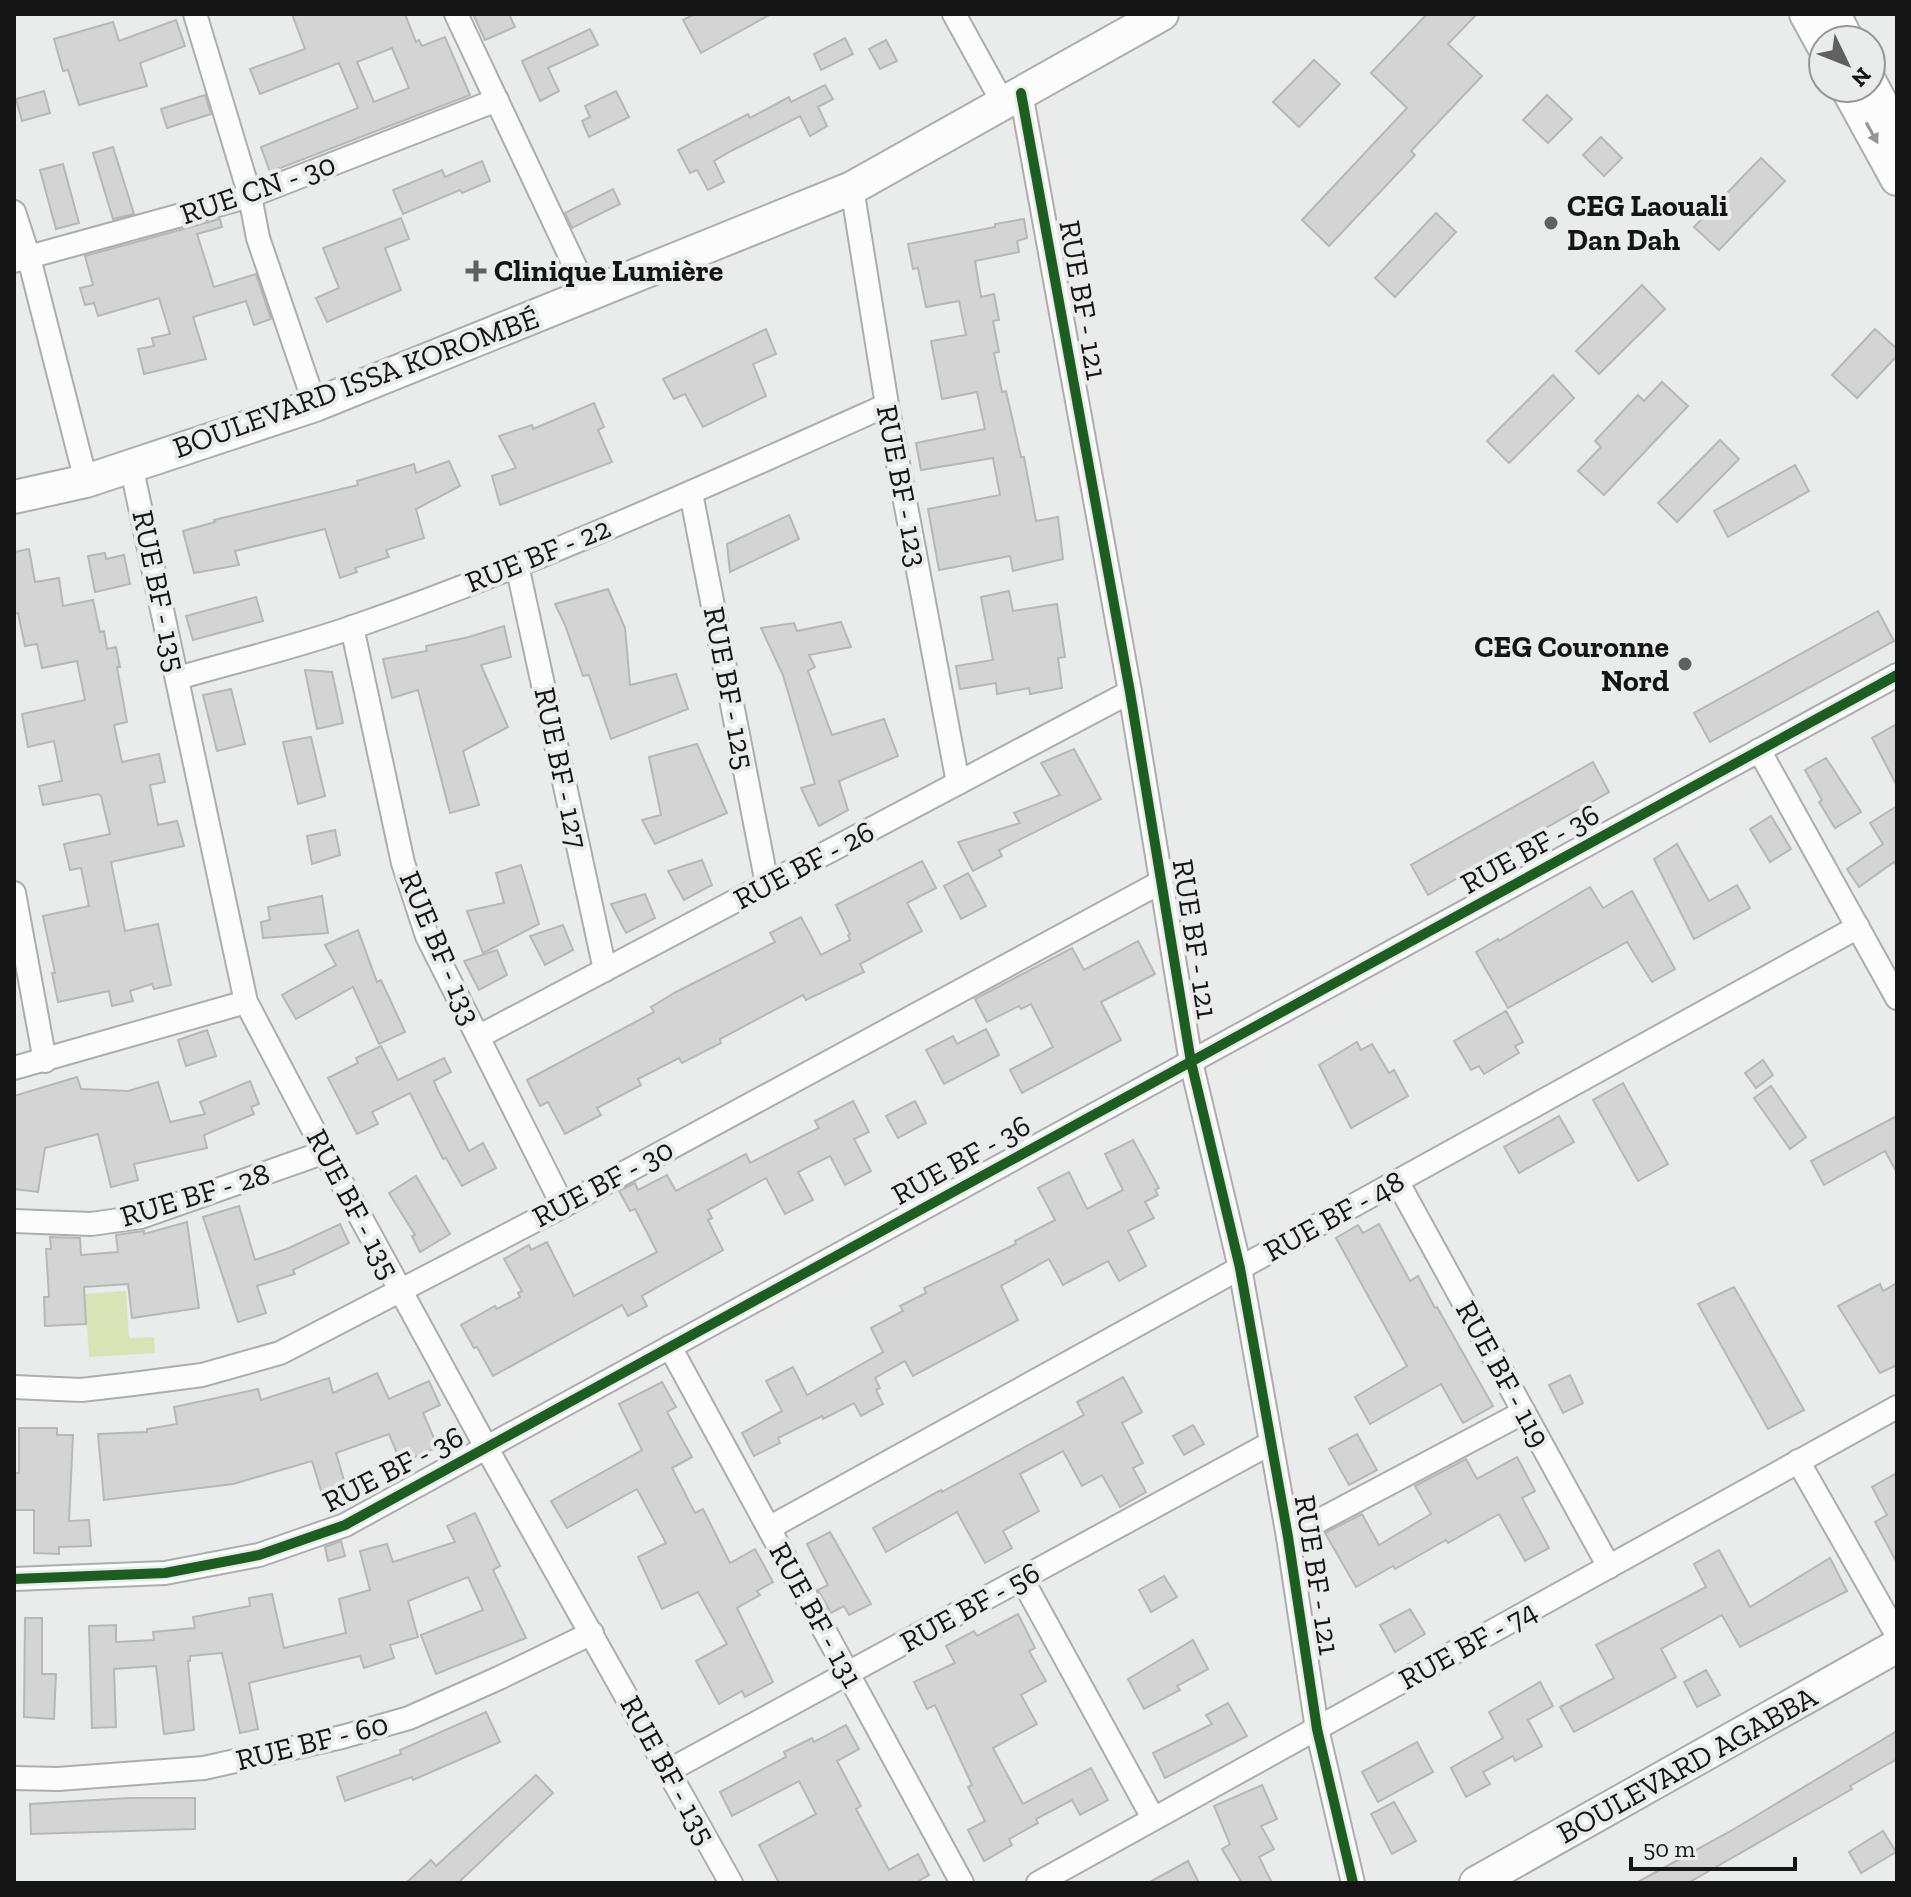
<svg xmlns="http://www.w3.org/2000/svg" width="1911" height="1897" viewBox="0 0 1911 1897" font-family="'Zilla Slab',serif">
<rect width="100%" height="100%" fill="#eaebeb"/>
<path fill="#d8e3b6" d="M126,1291L129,1338L154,1337L155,1353L89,1357L85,1294Z"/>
<g fill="#d3d4d3" stroke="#b6b7b7" stroke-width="2" fill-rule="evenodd">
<path d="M292,14H405L416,42L419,40L422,46L445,37L470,95L270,172L261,147L358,108L339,63L260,94L250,69L305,49ZM392,48L409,88L374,102L357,62Z"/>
<path d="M473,14H509L515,27L485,40Z"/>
<path d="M695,14H771L701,53L683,20Z"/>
<path d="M1427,14H1477L1448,44L1482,76L1411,151L1415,155L1329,246L1302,220L1407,108L1371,73Z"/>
<path d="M176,20L185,46L140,63L147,86L79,105L68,70L63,71L54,39L113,22L119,41Z"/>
<path d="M590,29L598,45L548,68L559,91L540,101L522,61Z"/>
<path d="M845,38L853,54L821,70L814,54Z"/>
<path d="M886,40L897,61L880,69L869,49Z"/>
<path d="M1314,60L1340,84L1299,127L1273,102Z"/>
<path d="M825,85L833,99L818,107L827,126L810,136L800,116L731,151L714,161L724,182L708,190L697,170L690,173L678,150L748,114L750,118L789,97L791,102Z"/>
<path d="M44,91L50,113L22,121L16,99Z"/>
<path d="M616,91L629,117L589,137L582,121L590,117L585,106Z"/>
<path d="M205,95L211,114L167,128L161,109Z"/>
<path d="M1547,95L1572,119L1548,143L1523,120Z"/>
<path d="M1601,137L1622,158L1604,176L1583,155Z"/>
<path d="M113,147L134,214L113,219L93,153Z"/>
<path d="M1761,158L1785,181L1719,250L1694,227Z"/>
<path d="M482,161L490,181L462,193L460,190L403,214L393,190L442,170L445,177Z"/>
<path d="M63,164L79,223L56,229L40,170Z"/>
<path d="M613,189L620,204L572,228L565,213Z"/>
<path d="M1436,213L1456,232L1395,297L1375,278Z"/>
<path d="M401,218L409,239L385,248L401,290L327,322L316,298L339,288L323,248Z"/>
<path d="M220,219L222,227L197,234L214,287L256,274L271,319L254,325L246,301L193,317L206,359L144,374L138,349L154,346L152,338L170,334L159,298L98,316L94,303L85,305L80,288L93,285L85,256Z"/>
<path d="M1024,219L1027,238L1017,241L1019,252L975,261L981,297L994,294L999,320L993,321L999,352L994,353L1002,392L1006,391L1021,457H1024L1036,521L1058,517L1063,559L1013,571L1010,556L939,570L928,509L1000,495L993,458L921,470L916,443L985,429L977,392L942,399L931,341L966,335L959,301L926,307L918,268L913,269L908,244L995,227V224Z"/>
<path d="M1642,285L1665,309L1599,374L1576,351Z"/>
<path d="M766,329L776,354L753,364L766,396L703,427L685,394L674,399L663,379Z"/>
<path d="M1875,329L1897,349V356L1857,398L1832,375Z"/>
<path d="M1553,375L1574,398L1509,463L1487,441Z"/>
<path d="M1662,382L1688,406L1604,495L1578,471L1601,447L1595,441L1638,395L1644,401Z"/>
<path d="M594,403L604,427L598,430L612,462L500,505L492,476L516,468L499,436L532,425L533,429Z"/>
<path d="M1720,440L1739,459L1677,522L1658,503Z"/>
<path d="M449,461L460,486L416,509L424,538L386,550L389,557L355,568L357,572L340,578L325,529L235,551L239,565L194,573L183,531L215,522L214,520L358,485L357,481L414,464L416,473Z"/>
<path d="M1795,465L1809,491L1728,537L1714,511Z"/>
<path d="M789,515L799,539L730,572L727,544Z"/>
<path d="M29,549L35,582L59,578L63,606L93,600L100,632L104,631L107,649L116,647L120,667H117L127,722L114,725L122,762L159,754L165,782L150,785L158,825L177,821L184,846L111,862L125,931L158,924L171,985L154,989L152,984L130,991L133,1001L112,1006L109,991L58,1002L52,973H55L43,916L89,906L81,868L70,870L64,844L110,834L101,796L98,794L43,805L39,786L62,781L54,741L28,747L22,714L85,700L77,661L42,668L37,644L25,646L18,613L14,614V552Z"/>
<path d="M105,553L106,559L124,555L130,584L95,592L88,556Z"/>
<path d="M608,589L625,628L630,685L676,674L688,709L611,739L589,675L583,676L565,625L555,604Z"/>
<path d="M1009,591L1013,611L1057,604L1065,657L1058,658L1062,688L1030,694L1029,688L997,694L996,683L960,689L956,666L993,660L981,597Z"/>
<path d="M256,597L263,621L193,640L186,616Z"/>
<path d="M1878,611L1894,641L1710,742L1694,713Z"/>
<path d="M841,622L851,647L809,655L815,667L808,671L832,735L884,719L898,756L839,781L848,810L819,826L801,788L815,784L783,675L761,628L794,623L797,631Z"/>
<path d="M504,626L511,657L481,665L508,727L463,751L479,805L450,813L418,690L392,698L383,659L427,651L426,646L469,637Z"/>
<path d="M305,670L332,672L343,723L317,729Z"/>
<path d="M231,689L245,744L217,751L203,695Z"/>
<path d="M1897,724V786L1872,738Z"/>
<path d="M311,737L325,796L298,804L283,742Z"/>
<path d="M697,744L727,813L655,844L642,820L661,815L649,757Z"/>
<path d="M1074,749L1101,799L999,850L1002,856L973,871L958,842L1020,823L1014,813L1060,795L1041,763Z"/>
<path d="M1826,758L1861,812L1835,828L1819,802L1822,800L1805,770Z"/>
<path d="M1593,762L1609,792L1428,895L1411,865Z"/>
<path d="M1897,806V867L1894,862L1859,887L1847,869L1883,844L1870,823Z"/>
<path d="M1771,816L1791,849L1770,862L1750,829Z"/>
<path d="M335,830L340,855L312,864L307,836Z"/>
<path d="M1677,844L1709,901L1737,885L1750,908L1694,939L1654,859Z"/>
<path d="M702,860L712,885L684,900L668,871Z"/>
<path d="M922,861L936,888L907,903L922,931L860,964L864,972L806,1000L803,995L720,1039L721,1043L682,1063L679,1058L638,1079L641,1085L597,1108L601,1115L565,1134L548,1102L540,1106L527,1080L654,1012L651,1007L676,992L775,942L770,933L801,917L821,955L850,940L848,935L850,934L836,905Z"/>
<path d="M521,865L539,924L483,953L467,911L504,903L496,873Z"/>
<path d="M968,873L986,906L961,919L944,886Z"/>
<path d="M1590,887L1603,908L1632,891L1675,969L1652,982L1627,942L1508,1008L1476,952L1498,939L1499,941Z"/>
<path d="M645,894L655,918L626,933L611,904Z"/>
<path d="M322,896L328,933L263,938L261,922L270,920L268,907Z"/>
<path d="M563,925L573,950L545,965L530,936Z"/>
<path d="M358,930L377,982L381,980L405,1032L379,1044L353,987L296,1019L282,995L336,965L325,945Z"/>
<path d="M1138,941L1155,974L1101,1002L1121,1040L1022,1093L1010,1070L1053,1047L1031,1004L1021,1009L1019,1006L987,1022L975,999L1072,948L1084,970Z"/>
<path d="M497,950L507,975L479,990L464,961Z"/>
<path d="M1506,1011L1523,1042L1515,1046L1519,1053L1484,1074L1479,1066L1471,1070L1454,1041Z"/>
<path d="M986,1029L999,1055L944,1084L926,1050L953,1036L957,1044Z"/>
<path d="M207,1030L216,1056L186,1066L178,1040Z"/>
<path d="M1357,1042L1361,1050L1372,1044L1389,1073L1394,1070L1408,1096L1351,1128L1319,1065Z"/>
<path d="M381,1046L398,1080L444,1058L451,1072L434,1081L438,1091L469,1151L483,1143L496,1168L462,1186L446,1158L443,1159L410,1093L372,1112L378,1124L357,1134L328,1078L358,1063L356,1058Z"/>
<path d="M1763,1060L1773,1075L1756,1088L1745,1073Z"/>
<path d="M77,1077L81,1089L128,1091L158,1082L170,1122L205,1114L200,1102L250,1081L259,1104L251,1107L254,1114L204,1135L207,1148L134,1164L138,1180L111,1187L98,1134L45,1148L38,1192L14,1189V1096Z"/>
<path d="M1623,1083L1668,1164L1638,1181L1593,1100Z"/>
<path d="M1771,1086L1806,1137L1790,1149L1754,1098Z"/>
<path d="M853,1101L869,1132L854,1139L871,1171L845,1185L830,1156L798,1172L813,1200L785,1214L766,1178L708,1210L712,1218L708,1220L723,1250L642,1296L647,1306L628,1316L622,1305L493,1376L477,1347L474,1348L461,1325L495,1306L497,1309L520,1297L518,1293L522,1291L504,1259L529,1245L531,1250L547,1242L574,1296L657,1252L635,1209L630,1211L619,1191L635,1183L638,1190L667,1175L676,1191L746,1154L750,1163L787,1144L819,1128L815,1121Z"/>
<path d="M915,1101L926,1123L898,1138L886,1116Z"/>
<path d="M1559,1116L1574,1142L1519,1173L1504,1147Z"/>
<path d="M1897,1116V1173L1885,1151L1824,1185L1811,1161Z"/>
<path d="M1133,1140L1159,1188L1155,1190L1158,1195L1145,1202L1154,1218L1128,1231L1146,1266L1119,1281L1108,1261L1063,1285L1049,1259L1001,1286L1018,1320L913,1376L905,1361L875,1378L880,1388L876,1390L883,1404L861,1416L854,1403L823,1419L822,1416L778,1438L780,1443L754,1456L742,1433L782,1411L766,1381L793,1367L807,1395L883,1352L871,1328L903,1311L900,1306L926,1293L924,1288L1016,1244L1015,1241L1055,1220L1038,1188L1069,1172L1087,1209L1123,1190L1105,1154Z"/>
<path d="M416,1176L450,1234L420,1252L412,1236L415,1235L389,1193Z"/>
<path d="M239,1206L255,1260L289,1248L340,1224L349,1243L293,1270L295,1274L257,1286L266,1313L238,1322L203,1217Z"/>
<path d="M187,1222L199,1308L132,1318L128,1284L84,1287L86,1324L45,1326L44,1297H49L46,1249H51L50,1237L80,1238L81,1255L118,1252L116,1235L144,1231V1234Z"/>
<path d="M1379,1224L1410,1281L1418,1276L1435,1308L1437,1307L1493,1406L1463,1423L1441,1384L1370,1424L1355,1397L1407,1366L1336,1238L1358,1225L1363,1233Z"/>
<path d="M1897,1283V1365L1880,1373L1838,1306L1880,1284L1883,1291Z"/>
<path d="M1734,1287L1804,1410L1768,1429L1698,1304Z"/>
<path d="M377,1373L389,1399L429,1381L440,1405L423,1413L438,1447L401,1463L389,1434L336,1453L346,1487L322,1494L312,1461L233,1484L104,1500L98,1434L147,1432V1429L177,1424L174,1407L258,1389L261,1400L329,1378L333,1393Z"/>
<path d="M1570,1375L1583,1403L1563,1413L1549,1385Z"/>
<path d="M1123,1377L1142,1412L1122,1423L1143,1463L1133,1468L1146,1492L1120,1507L1102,1475L1082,1486L1063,1451L1020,1474L1039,1511L1003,1531L1012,1548L985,1563L957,1512L886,1552L873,1528L941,1490L942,1492L1084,1415L1077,1402Z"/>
<path d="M662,1382L676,1407L667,1412L692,1457L672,1468L695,1513L703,1509L730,1563L755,1549L773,1582L757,1591L760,1595L737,1608L773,1682L745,1697L742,1691L719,1704L696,1661L727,1644L698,1592L662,1609L638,1557L666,1543L637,1489L567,1528L551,1501L642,1450L619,1404Z"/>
<path d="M1193,1425L1204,1444L1184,1455L1173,1436Z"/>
<path d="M19,1428H57V1435H73L69,1521L89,1520L91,1546L59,1547V1554L34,1553V1510H15V1473H19Z"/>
<path d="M1357,1434L1377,1470L1349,1485L1329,1449Z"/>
<path d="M1517,1457L1535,1491L1522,1498L1549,1548L1525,1561L1499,1514L1448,1543L1446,1540L1395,1569L1393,1566L1356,1587L1325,1533L1362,1514L1379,1545L1431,1514L1415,1486L1466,1459L1477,1479Z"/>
<path d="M1897,1473V1563L1875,1522L1887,1515L1872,1487Z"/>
<path d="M475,1513L500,1566L493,1570L526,1638L436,1674L421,1635L483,1610L468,1577L408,1601L418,1637L390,1645L394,1658L364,1668L360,1656L249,1683L258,1729L240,1733L222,1653L190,1656V1661H188L194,1730L164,1734L156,1666L114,1669L116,1727L92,1728L89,1626L116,1625V1642L154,1640L153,1632L195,1628L193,1617L250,1606L249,1598L272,1594L284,1648L346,1633L339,1599L370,1590L360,1551L387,1544L393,1562L455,1542L447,1526Z"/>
<path d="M830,1532L871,1604L849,1615L844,1606L831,1613L818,1590L828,1585L807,1544Z"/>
<path d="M341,1541L345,1556L328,1561L325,1547Z"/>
<path d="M1719,1550L1750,1607L1830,1558L1847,1591L1740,1647L1722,1615L1661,1649L1676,1677L1574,1732L1560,1707L1614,1678L1596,1645L1706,1587L1694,1564Z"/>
<path d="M1164,1576L1177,1597L1151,1612L1139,1590Z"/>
<path d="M1410,1609L1425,1634L1395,1652L1380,1625Z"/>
<path d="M1018,1614L1035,1648L1029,1651L1046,1681L1021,1695L1037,1724L993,1748L1023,1804L1091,1768L1108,1800L1080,1815L1072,1800L1036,1819L1038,1823L1009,1839L1012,1845L984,1861L968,1830L985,1821L968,1787L972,1785L935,1705L927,1709L914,1682L955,1663L946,1646L974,1631L977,1636Z"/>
<path d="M25,1618H42V1674H56L54,1719L24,1717Z"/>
<path d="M1193,1640L1208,1669L1177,1686L1180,1690L1144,1709L1128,1679Z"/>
<path d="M1706,1670L1720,1695L1697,1707L1684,1682Z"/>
<path d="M1540,1682L1553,1706L1528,1720L1542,1746L1515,1761L1513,1756L1483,1772L1490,1784L1466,1797L1451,1768L1503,1738L1489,1712Z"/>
<path d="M1228,1703L1247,1736L1165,1778L1153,1753L1212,1724L1206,1715Z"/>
<path d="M486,1712L500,1742L413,1780L412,1777L345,1801L337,1777L401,1754L400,1750Z"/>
<path d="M846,1725L859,1749L837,1761L861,1806L856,1809L889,1870L918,1854L929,1875L915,1883H779L759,1845L816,1814L799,1781L732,1816L720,1792L786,1757L784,1752L812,1738L814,1742Z"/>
<path d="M1897,1731V1759L1850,1786L1852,1789L1688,1883H1636L1729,1832Z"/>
<path d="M1417,1742L1433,1772L1378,1802L1362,1772Z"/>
<path d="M536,1775L553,1793L458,1883H406L431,1860L436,1866Z"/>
<path d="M1262,1785L1277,1819L1261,1826L1274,1849L1259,1857L1272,1883H1242L1222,1849L1230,1844L1214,1806Z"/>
<path d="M129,1798H195V1829L31,1834L30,1804Z"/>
<path d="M1394,1802L1416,1841L1392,1854L1371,1814Z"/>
<path d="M1883,1831L1896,1852L1861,1873L1849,1852Z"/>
<path d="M1188,1861L1199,1883H1148Z"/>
</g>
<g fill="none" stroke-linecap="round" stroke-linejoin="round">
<g stroke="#acadad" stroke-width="26">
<g id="street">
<path d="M195,14L250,196L258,238L315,405"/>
<path d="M456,14L589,296"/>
<path d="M954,14L1003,103"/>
<path d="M1021,93L1130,692L1191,1062L1240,1268L1288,1537L1317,1729L1353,1883"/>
<path d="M852,188L887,405L958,783"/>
<path d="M14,212L29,258L86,481"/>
<path d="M14,261L250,196L497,100"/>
<path d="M131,465L246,1002L325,1152L486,1447L731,1883"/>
<path d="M691,493L767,884"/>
<path d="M517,565L605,970"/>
<path d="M352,627L403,863L427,936L563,1206"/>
<path d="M178,678C236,661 296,647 353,627C535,564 711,484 887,405"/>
<path d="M1759,750L1897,998"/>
<path d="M14,893L45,1061"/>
<path d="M478,1037L1130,692"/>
<path d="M14,1068L246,1002"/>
<path d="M1397,1181L1609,1567"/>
<path d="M14,1221L91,1224L141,1217L325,1152"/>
<path d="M670,1347L962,1883"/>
<path d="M14,1387L81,1390L133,1384L202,1375L280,1353L563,1206L1161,882"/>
<path d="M1798,1461L1897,1635"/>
<path d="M769,1528L1858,927"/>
<path d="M1288,1537L1524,1412"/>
<path d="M14,1579L165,1573L259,1555L345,1525L1897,675"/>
<path d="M1022,1579L1153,1818"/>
<path d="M668,1771L1271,1443"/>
<path d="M14,1778L58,1779L204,1768L342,1737L409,1718L499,1678L592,1633"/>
<path d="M1038,1883L1897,1407"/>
</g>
</g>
<g stroke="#acadad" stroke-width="36">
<g id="secondary">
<path d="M1806,14L1823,45"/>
<path d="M1834,14L1847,40"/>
<path d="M1871,84L1897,133"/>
<path d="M1847,88L1897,179"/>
<path d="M14,497L86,481L315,405L852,188L1162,14"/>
<path d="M1476,1883L1897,1646"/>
</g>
</g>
<use href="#street" stroke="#fcfcfc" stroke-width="22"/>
<use href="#secondary" stroke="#fcfcfc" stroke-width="32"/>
<g stroke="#e9eceb" stroke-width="15">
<g id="cycleway">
<path d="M1021,93L1130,692L1191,1062L1240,1268L1288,1537L1317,1729L1353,1883"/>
<path d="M14,1579L165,1573L259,1555L345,1525L1897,675"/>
</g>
</g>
<use href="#cycleway" stroke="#1b5e20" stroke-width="10"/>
</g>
<defs><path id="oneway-solid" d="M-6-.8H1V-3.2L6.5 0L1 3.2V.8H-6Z" transform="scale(2)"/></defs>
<use fill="#949494" href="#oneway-solid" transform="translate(1872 133) rotate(61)"/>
<g fill="#5f605f" stroke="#e9eceb" stroke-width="3">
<circle cx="1551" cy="223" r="8"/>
<path d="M472 259h8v8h8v8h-8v8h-8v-8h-8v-8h8z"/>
<circle cx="1685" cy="664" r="8"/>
</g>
<g text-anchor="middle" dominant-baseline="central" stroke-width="8" stroke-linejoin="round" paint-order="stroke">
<g font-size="30" fill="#141514" stroke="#e9eceb">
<text transform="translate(258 189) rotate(-19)">RUE CN - 30</text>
<text transform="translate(1083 300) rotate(80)">RUE BF - 121</text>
<text transform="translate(356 383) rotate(-20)">BOULEVARD ISSA KOROMBÉ</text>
<text transform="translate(902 486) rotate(79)">RUE BF - 123</text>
<text transform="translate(538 555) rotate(-22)">RUE BF - 22</text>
<text transform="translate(159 591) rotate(78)">RUE BF - 135</text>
<text transform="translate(729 688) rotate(79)">RUE BF - 125</text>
<text transform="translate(561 768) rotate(78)">RUE BF - 127</text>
<text transform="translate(1530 849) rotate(-29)">RUE BF - 36</text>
<text transform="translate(804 865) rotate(-28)">RUE BF - 26</text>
<text transform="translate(1195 939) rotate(81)">RUE BF - 121</text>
<text transform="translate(440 948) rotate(67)">RUE BF - 133</text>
<text transform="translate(961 1160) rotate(-29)">RUE BF - 36</text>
<text transform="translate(603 1183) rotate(-28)">RUE BF - 30</text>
<text transform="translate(195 1195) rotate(-17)">RUE BF - 28</text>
<text transform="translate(353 1204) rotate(62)">RUE BF - 135</text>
<text transform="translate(1334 1216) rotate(-29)">RUE BF - 48</text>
<text transform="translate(1503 1374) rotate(61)">RUE BF - 119</text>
<text transform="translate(393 1469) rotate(-27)">RUE BF - 36</text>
<text transform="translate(1317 1575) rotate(81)">RUE BF - 121</text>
<text transform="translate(970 1607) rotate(-29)">RUE BF - 56</text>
<text transform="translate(816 1615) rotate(61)">RUE BF - 131</text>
<text transform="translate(1468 1645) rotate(-29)">RUE BF - 74</text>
<text transform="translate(312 1742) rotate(-14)">RUE BF - 60</text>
<text transform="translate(1687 1765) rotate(-29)">BOULEVARD AGABBA</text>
<text transform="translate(668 1770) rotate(61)">RUE BF - 135</text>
</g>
<g font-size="30" font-weight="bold" fill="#141514" stroke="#e9eceb" text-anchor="start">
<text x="1567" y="206">CEG Laouali<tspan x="1567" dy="34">Dan Dah</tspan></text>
<text x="494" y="271">Clinique Lumière</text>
<text x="1669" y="647" text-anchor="end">CEG Couronne<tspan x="1669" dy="34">Nord</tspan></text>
</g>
</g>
<rect width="1911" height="1897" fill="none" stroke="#141514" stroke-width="32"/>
<g transform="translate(1847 64) rotate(133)"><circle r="38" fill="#e9eceb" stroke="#949695" stroke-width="2"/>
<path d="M0-6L14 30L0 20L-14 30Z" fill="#5f605f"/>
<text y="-12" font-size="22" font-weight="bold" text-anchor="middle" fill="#141514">N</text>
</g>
<path d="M1631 1857v12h164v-12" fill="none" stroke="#141514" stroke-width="4"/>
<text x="1643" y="1857" font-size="24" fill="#141514" stroke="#e9eceb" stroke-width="6" paint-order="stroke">50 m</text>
</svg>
